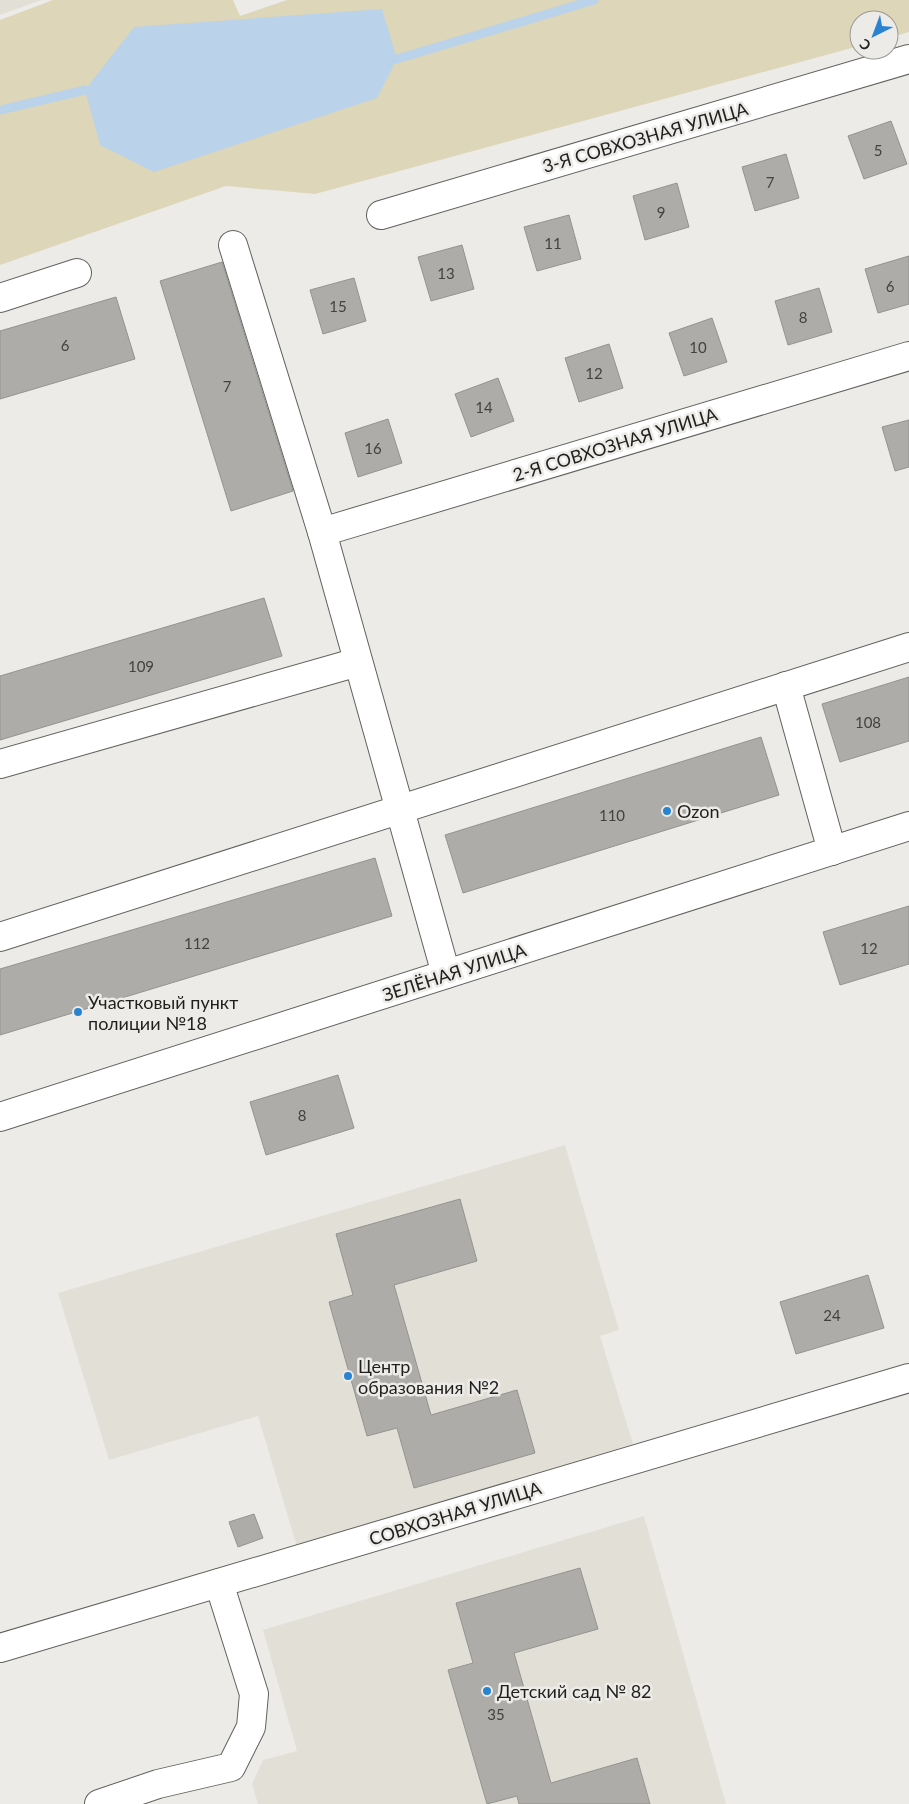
<svg xmlns="http://www.w3.org/2000/svg" width="909" height="1804" viewBox="0 0 909 1804" font-family="Lato,sans-serif">
<rect width="100%" height="100%" fill="#ecebe8"/>
<g fill="#e2e0d6">
<path d="M0,0H42L0,15Z"/>
<path d="M565,1145L619,1330L600,1336L633,1444L297,1547L258,1416L109,1460L58,1293Z"/>
<path d="M644,1516L726,1804H258L252,1784L263,1760L297,1751L263,1630Z"/>
</g>
<path fill="#ddd6b9" d="M53,0H233L240,16L287,0H909V32L889,38V20H859V46L315,194L226,186L0,265V20Z"/>
<path fill="#bad2ea" d="M382,9L397,59L377,98L154,172L100,145L85,90L134,27Z"/>
<g fill="none" stroke-linecap="round" stroke-linejoin="round">
<g stroke="#bad2ea" stroke-width="9">
<path d="M397,59L594,0"/>
<path d="M0,110L85,90"/>
</g>
</g>
<g fill="#adaca9" stroke="#939390">
<path d="M891,121L907,164L864,179L848,136Z"/>
<path d="M786,154L799,198L755,211L742,167Z"/>
<path d="M677,183L689,227L645,240L633,196Z"/>
<path d="M569,215L581,259L537,271L524,227Z"/>
<path d="M462,245L474,289L431,301L418,257Z"/>
<path d="M909,256V304L878,313L865,269Z"/>
<path d="M222,262L293,491L231,511L160,281Z"/>
<path d="M354,278L366,321L323,334L310,290Z"/>
<path d="M819,288L832,332L788,345L775,301Z"/>
<path d="M116,297L135,359L0,399V331Z"/>
<path d="M712,318L727,362L684,376L669,333Z"/>
<path d="M609,344L623,388L579,402L565,358Z"/>
<path d="M498,378L514,421L471,437L455,394Z"/>
<path d="M388,419L402,463L358,477L345,433Z"/>
<path d="M909,420V467L895,471L882,427Z"/>
<path d="M264,598L282,656L0,740V676Z"/>
<path d="M909,677V741L840,762L822,704Z"/>
<path d="M761,737L779,795L463,893L445,835Z"/>
<path d="M375,858L392,916L0,1035V969Z"/>
<path d="M909,906V964L840,985L823,932Z"/>
<path d="M338,1075L354,1128L266,1155L250,1102Z"/>
<path d="M460,1199L477,1261L394,1285L431,1415L517,1390L535,1453L414,1488L397,1428L367,1436L329,1302L353,1295L336,1234Z"/>
<path d="M868,1275L884,1328L796,1354L780,1302Z"/>
<path d="M254,1514L263,1538L238,1547L229,1522Z"/>
<path d="M580,1568L598,1629L514,1653L551,1783L637,1758L650,1804H519L517,1796L487,1804L448,1670L473,1663L456,1603Z"/>
</g>
<g fill="none" stroke-linecap="round" stroke-linejoin="round">
<g stroke="#61615e" stroke-width="30">
<g id="minor">
<path d="M381,215L909,59"/>
<path d="M233,245L322,532L446,974"/>
<path d="M0,298L77,273"/>
<path d="M322,532L909,356"/>
<path d="M786,686L832,851"/>
<path d="M0,764L358,662"/>
<path d="M0,937L909,647"/>
<path d="M0,1117L909,826"/>
<path d="M0,1648L909,1378"/>
<path d="M99,1804L158,1784L231,1767L251,1727L254,1694L219,1583"/>
</g>
</g>
<use href="#minor" stroke="#fff" stroke-width="28"/>
</g>
<g fill="#2a83d0" stroke="#ecebe8" stroke-width="2">
<circle cx="667" cy="811" r="5"/>
<circle cx="78" cy="1012" r="5"/>
<circle cx="348" cy="1376" r="5"/>
<circle cx="487" cy="1691" r="5"/>
</g>
<g text-anchor="middle" dominant-baseline="central" stroke-width="5" stroke-linejoin="round" paint-order="stroke">
<g font-size="15" fill="#434241">
<text x="878" y="150">5</text>
<text x="770" y="182">7</text>
<text x="661" y="212">9</text>
<text x="553" y="243">11</text>
<text x="446" y="273">13</text>
<text x="890" y="286">6</text>
<text x="338" y="306">15</text>
<text x="803" y="317">8</text>
<text x="65" y="345">6</text>
<text x="698" y="347">10</text>
<text x="594" y="373">12</text>
<text x="227" y="386">7</text>
<text x="484" y="407">14</text>
<text x="373" y="448">16</text>
<text x="141" y="666">109</text>
<text x="868" y="722">108</text>
<text x="612" y="815">110</text>
<text x="197" y="943">112</text>
<text x="869" y="948">12</text>
<text x="302" y="1115">8</text>
<text x="832" y="1315">24</text>
<text x="496" y="1714">35</text>
</g>
<g font-size="18" fill="#201f1e" stroke="#ecebe8">
<text transform="translate(645 137) rotate(-16)">3-Я СОВХОЗНАЯ УЛИЦА</text>
<text transform="translate(615 444) rotate(-17)">2-Я СОВХОЗНАЯ УЛИЦА</text>
<text transform="translate(454 972) rotate(-18)">ЗЕЛЁНАЯ УЛИЦА</text>
<text transform="translate(455 1513) rotate(-17)">СОВХОЗНАЯ УЛИЦА</text>
</g>
<g font-size="18" fill="#201f1e" stroke="#ecebe8" text-anchor="start">
<text x="677" y="811">Ozon</text>
<text x="88" y="1002">Участковый пункт<tspan x="88" dy="21">полиции №18</tspan></text>
<text x="358" y="1366">Центр<tspan x="358" dy="21">образования №2</tspan></text>
<text x="497" y="1691">Детский сад № 82</text>
</g>
</g>
<g transform="translate(874 35) rotate(222)"><circle r="24" fill="#ecebe8" stroke="#9a9997"/>
<path d="M0-4L9 19L0 12L-9 19Z" fill="#2a83d0"/>
<text y="-8" font-size="14" font-weight="bold" text-anchor="middle" fill="#201f1e">С</text>
</g>
</svg>
